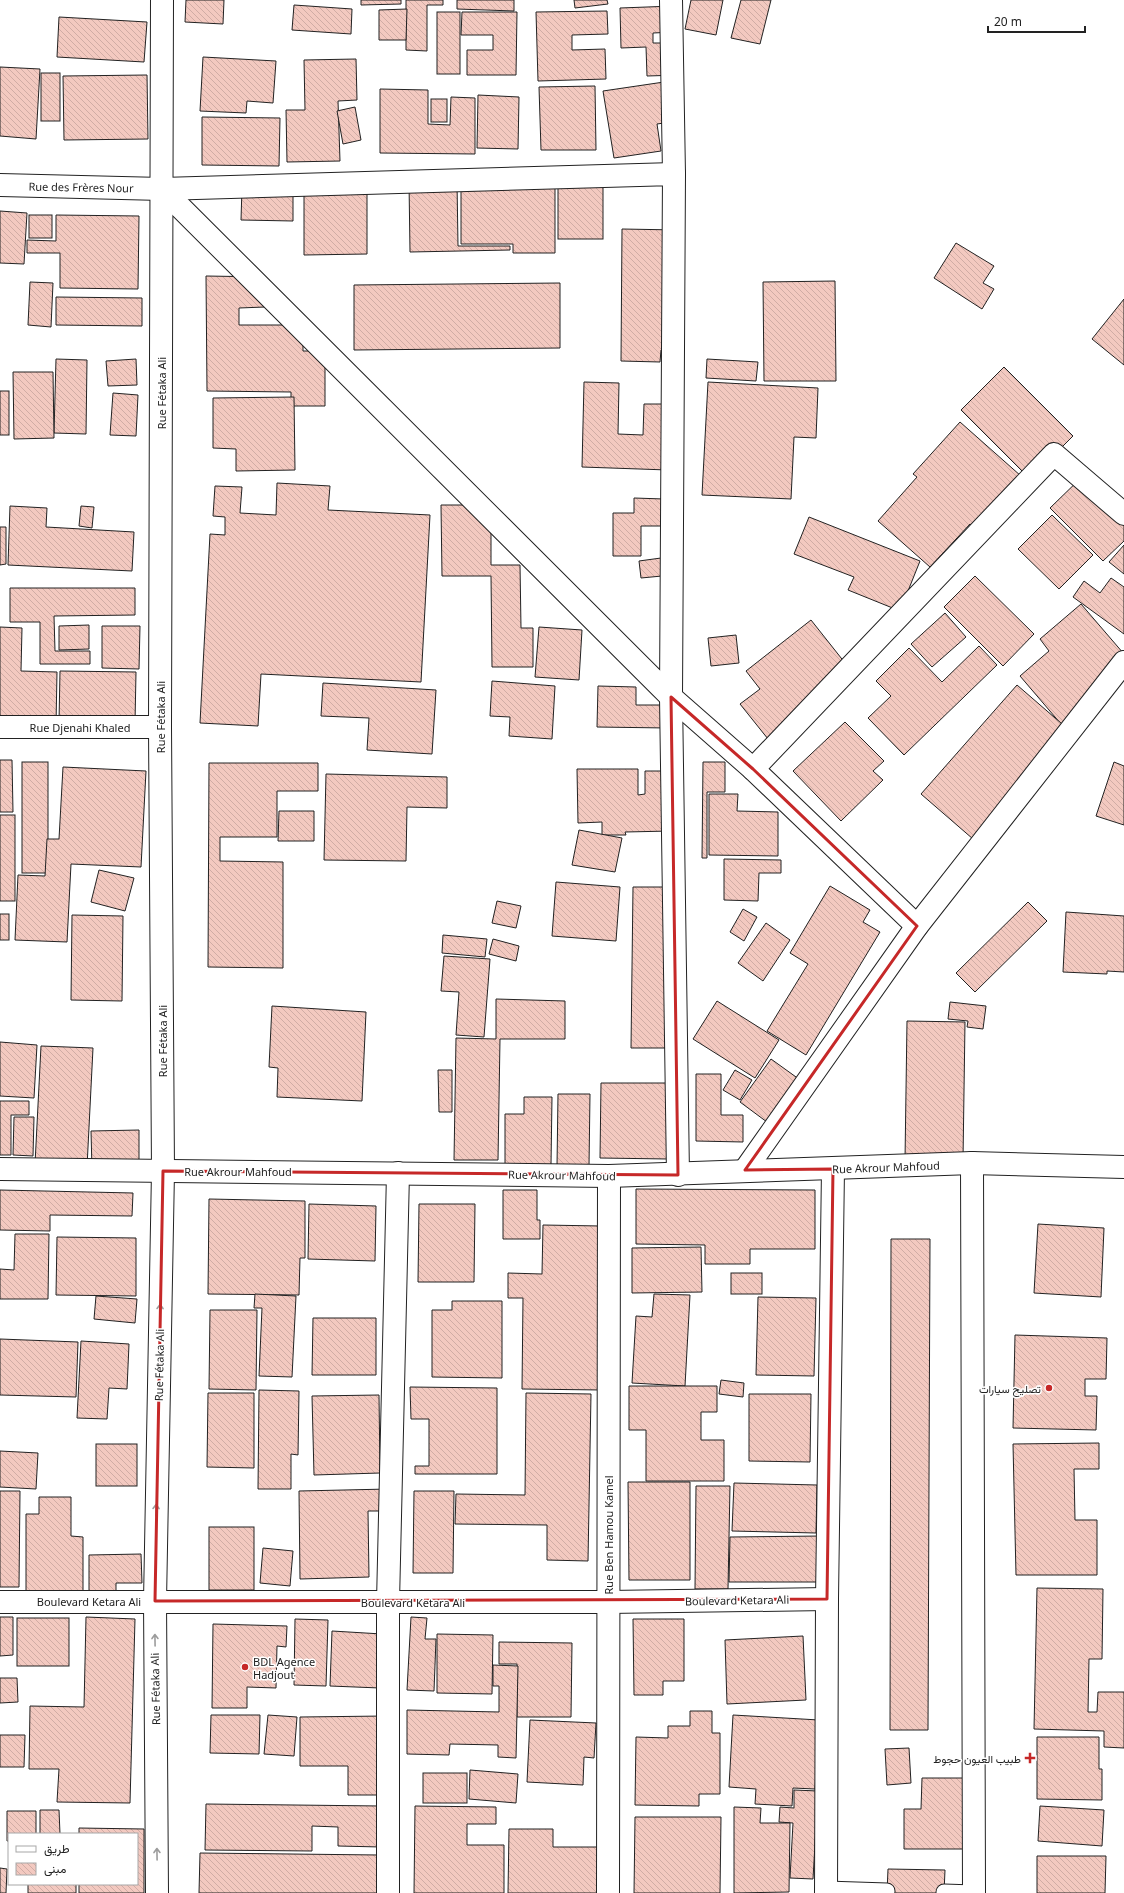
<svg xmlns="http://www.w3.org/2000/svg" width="1124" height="1893" viewBox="0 0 1124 1893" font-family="'Noto Sans',Vazirmatn,sans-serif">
<defs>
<pattern id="building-back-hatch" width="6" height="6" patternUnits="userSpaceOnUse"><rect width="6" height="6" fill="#f3c9c0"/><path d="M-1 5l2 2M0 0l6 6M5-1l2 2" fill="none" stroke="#d0aca5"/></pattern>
</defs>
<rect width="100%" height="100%" fill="#fff"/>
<g fill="url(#building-back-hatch)" stroke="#222">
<path d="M186,0H224L223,24L185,22Z"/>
<path d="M361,0H401V4L361,5Z"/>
<path d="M406,0H443V5H427V51L406,50Z"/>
<path d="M457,0H514V11L457,9Z"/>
<path d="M574,0H607L608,4L575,8Z"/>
<path d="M691,0H723L716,35L685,29Z"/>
<path d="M741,0H771L760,44L731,38Z"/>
<path d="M294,5L352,9L351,34L292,30Z"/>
<path d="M674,6L675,32L653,33V43H679L680,75L647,76L646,47L621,48L620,8Z"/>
<path d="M407,9L406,40H379V10Z"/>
<path d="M607,11L608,34L572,35V50L605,49L606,79L538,81L536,12Z"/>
<rect x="437" y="12" width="23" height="62"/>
<path d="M462,12H517L516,75H467V50H493V35H461Z"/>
<path d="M59,17L147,22L144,62L57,57Z"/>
<path d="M203,57L276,61L273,103L247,101L246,113L200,111Z"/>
<path d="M356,59L357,100L338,101L340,161L287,162L286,110H305L304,60Z"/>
<path d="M0,67L40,69L36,139L0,136Z"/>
<rect x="41" y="73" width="19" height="48"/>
<path d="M147,75L148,139L64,140L63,76Z"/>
<path d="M664,82L671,122L657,124L661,151L614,158L603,91Z"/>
<path d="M595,86L596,150H541L539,87Z"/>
<path d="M380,89L428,90V124L450,125L451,97L475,98V154L380,153Z"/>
<path d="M478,95L519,97L518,149L477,148Z"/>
<rect x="431" y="99" width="16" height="23"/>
<path d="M355,107L361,140L343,144L337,111Z"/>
<path d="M202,117L280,118L279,166L202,165Z"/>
<rect x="558" y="180" width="45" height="59"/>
<path d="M409,182H457L458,246H510V250L410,252Z"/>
<path d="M461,185H555V253H513V244H461Z"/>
<path d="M242,187L293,188V221L241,220Z"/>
<path d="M367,189V254L304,255V190Z"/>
<path d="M0,211L27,213L24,264L0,263Z"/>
<rect x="29" y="215" width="23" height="23"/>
<path d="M56,215L139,216L138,289L60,288V253H27V240L56,241Z"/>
<path d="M622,229L678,230L677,350H661L660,362L621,361Z"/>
<path d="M956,243L994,266L983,283L994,289L982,309L934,278Z"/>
<path d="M206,276L266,277L265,307L239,308V325H303V351H325V406H291V392L207,391Z"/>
<path d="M835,281L836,381H764L763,282Z"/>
<path d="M30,282L53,283L51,327L28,325Z"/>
<path d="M560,283V348L354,350V285Z"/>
<path d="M56,297L142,298V326L56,325Z"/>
<path d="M1124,299V365L1092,339Z"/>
<path d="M56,359L87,360L86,434L54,433Z"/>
<path d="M136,359L137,385L108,386L106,361Z"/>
<path d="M707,359L758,362L756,381L706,378Z"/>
<path d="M1004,367L1073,436L1030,479L961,410Z"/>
<path d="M13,372H53L54,438L14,439Z"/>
<path d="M584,382L619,383L618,434L643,435L644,404H670L668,470L582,467Z"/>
<path d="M708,382L818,388L816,438L794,437L791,499L702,495Z"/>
<rect x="0" y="391" width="9" height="44"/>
<path d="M113,393L138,395L136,436L110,435Z"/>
<path d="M294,397L295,470L236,471V449L213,448V398Z"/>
<path d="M960,422L1030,484L984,536L970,524L930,567L878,521L917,477L913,474Z"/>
<path d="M1086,473L1124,512V541L1103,561L1050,508Z"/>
<path d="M277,483L330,486L328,510L430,515L421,682L261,674L258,726L200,723L210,534L225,535V517L213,516L215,486L242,487L240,513L276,515Z"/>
<path d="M634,498L664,499V526H641V556H613V513H634Z"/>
<path d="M441,505H491V565H520L521,628H533V667H492L491,576H442Z"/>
<path d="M10,506L47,508L46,527L134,532L132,571L8,565Z"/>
<path d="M81,506L94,507L92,528L79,526Z"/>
<path d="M1052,515L1093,555L1059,589L1018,549Z"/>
<path d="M809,517L920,561L900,611L848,590L854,577L794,554Z"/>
<path d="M0,527H6V564L0,565Z"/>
<path d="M1124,545V574L1109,562Z"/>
<path d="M661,558L662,576L641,578L639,561Z"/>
<path d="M975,576L1034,634L1003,666L944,607Z"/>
<path d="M1111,578L1124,587V634L1073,597L1084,581L1100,593Z"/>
<path d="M10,588H135V615L54,616L55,651H90V664H40V622H10Z"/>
<path d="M1081,604L1124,654V670L1061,724L1020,676L1049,651L1040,639Z"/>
<path d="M945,613L966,637L932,667L911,644Z"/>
<path d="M811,620L853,673L768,739L740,704L760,689L746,671Z"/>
<path d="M89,625V649L59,650V626Z"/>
<path d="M102,626H140L139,669L102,668Z"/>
<path d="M0,627L22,628L21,671L57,672L56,725L0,724Z"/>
<path d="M539,627L582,630L579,680L535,677Z"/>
<path d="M736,635L739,663L711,666L708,638Z"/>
<path d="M979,646L997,665L904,755L868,718L891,696L876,681L909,648L942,682Z"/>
<path d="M60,671L136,672L135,723L59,722Z"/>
<path d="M492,681L555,686L552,739L509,736L510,717L490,716Z"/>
<path d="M323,683L436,690L432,754L367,750L369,718L321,716Z"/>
<path d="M1017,685L1069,730L973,839L921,794Z"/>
<path d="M598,686L636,687V705H667V728L597,727Z"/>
<path d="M845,722L884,761L873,771L883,780L841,821L793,771Z"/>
<path d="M0,760H12L13,812H0Z"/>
<rect x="22" y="762" width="26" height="111"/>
<path d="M703,762H725V792H707V858H702Z"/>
<path d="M1114,762L1124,766V825L1096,816Z"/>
<path d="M209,763H318V791H277V837H220V861L283,862V968L208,967Z"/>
<path d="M63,767L146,771L141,867L71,864L67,942L15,940L18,875L45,876L47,839H59Z"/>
<path d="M577,769H638V795L645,794V771H670L671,831L625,832L626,835H602V822L578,823Z"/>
<path d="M326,774L447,777V808L407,807L406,861L324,860Z"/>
<path d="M709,794H738L737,811L778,812V856L709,855Z"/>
<path d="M279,811H314V841H278Z"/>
<rect x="0" y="815" width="15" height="86"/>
<path d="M579,830L622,838L615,872L572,865Z"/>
<path d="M724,859L781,860V873H759L758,901L724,900Z"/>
<path d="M99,870L134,878L125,911L91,902Z"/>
<path d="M556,882L620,887L616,941L552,936Z"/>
<path d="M830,886L870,910L863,922L880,932L806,1055L767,1031L808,964L790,953Z"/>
<path d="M633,887H673L671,1048H631Z"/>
<path d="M497,901L521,906L516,928L492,923Z"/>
<path d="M1028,902L1047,921L975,992L956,973Z"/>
<path d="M743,909L757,917L744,941L730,932Z"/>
<path d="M1066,912L1124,916V972L1107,971V974L1063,972Z"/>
<rect x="0" y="914" width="9" height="26"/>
<path d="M72,915L123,916L122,1001L71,1000Z"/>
<path d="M766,923L790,940L763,981L738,963Z"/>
<path d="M443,935L487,939L485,957L442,953Z"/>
<path d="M493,939L519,946L516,961L489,954Z"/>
<path d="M444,956L490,959L484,1037L456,1035L459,992L441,991Z"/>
<path d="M496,999L565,1001V1039H500L498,1160H454L456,1038L496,1039Z"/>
<path d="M717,1001L779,1040L755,1078L693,1039Z"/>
<path d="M950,1002L986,1006L983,1029L967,1027L968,1021L948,1019Z"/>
<path d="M272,1006L366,1012L362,1101L277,1097L278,1068L269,1067Z"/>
<path d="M907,1021L965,1022L963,1160H905Z"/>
<path d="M0,1042L37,1045L34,1098L0,1096Z"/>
<path d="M41,1046L93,1048L87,1167L35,1164Z"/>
<path d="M771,1059L803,1082L771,1125L740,1102Z"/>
<path d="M438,1070H452V1112H439Z"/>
<path d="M735,1070L752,1080L740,1100L723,1090Z"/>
<path d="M696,1074H721V1115H743V1142L696,1141Z"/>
<path d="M601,1083H669L668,1159L600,1158Z"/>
<path d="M558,1094H590L589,1166H557Z"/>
<path d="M524,1097H552L551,1165H505V1114H524Z"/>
<path d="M0,1101H29V1115H11V1155H0Z"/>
<path d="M14,1117H34L33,1156L13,1155Z"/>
<path d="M139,1130V1169L92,1170L91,1131Z"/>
<path d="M636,1189L815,1190V1249H750V1264H705V1245L636,1244Z"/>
<path d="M0,1190L133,1193L132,1216L50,1215V1231L0,1230Z"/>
<path d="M503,1190H537V1220H540V1239H503Z"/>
<path d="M209,1199L305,1201V1258H300L299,1295L208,1294Z"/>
<path d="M309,1204L376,1206L375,1261L308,1259Z"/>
<path d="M419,1204H475L474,1282H418Z"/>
<path d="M1038,1224L1104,1228L1101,1297L1034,1293Z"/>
<path d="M543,1225L601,1226L602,1390L522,1389L523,1298H508V1273L542,1274Z"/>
<path d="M15,1234H49L48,1299H0V1269L14,1270Z"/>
<path d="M57,1237L136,1238V1296L56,1295Z"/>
<path d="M891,1239H930L928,1730H890Z"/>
<path d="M701,1247L702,1292L632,1293V1248Z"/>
<rect x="731" y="1273" width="31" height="21"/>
<path d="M255,1294L296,1296L292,1377L259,1376L262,1308H254Z"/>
<path d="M654,1294L690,1295L685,1386L632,1383L636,1316L652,1317Z"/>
<path d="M96,1296L137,1299L135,1323L94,1319Z"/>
<path d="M758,1297L816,1298L814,1376L756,1375Z"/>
<path d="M452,1301H502V1378L432,1377V1310H452Z"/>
<path d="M210,1310H257L256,1390L209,1389Z"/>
<path d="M313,1318H376V1375H312Z"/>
<path d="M1015,1335L1107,1338L1106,1379H1085V1396H1097L1096,1430L1013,1428Z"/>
<path d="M0,1339L78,1342L76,1397L0,1395Z"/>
<path d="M81,1341L129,1344L127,1389L109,1388L107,1419L77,1418Z"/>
<path d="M721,1380L744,1383L743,1397L719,1394Z"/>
<path d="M629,1386H717V1412H701V1440H724V1481H646V1430H629Z"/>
<path d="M410,1387L497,1388V1474H415V1466H429V1419H411Z"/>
<path d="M259,1390L299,1391L298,1455L291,1454V1489H258Z"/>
<path d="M208,1393H254V1468L207,1467Z"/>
<path d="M526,1393L591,1394L588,1561L547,1560V1525L455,1524L456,1494L525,1495Z"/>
<path d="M749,1394H811L810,1462L749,1461Z"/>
<path d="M379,1395L380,1473L314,1475L312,1396Z"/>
<path d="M1099,1443V1469H1074L1075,1520H1097V1575H1016L1013,1444Z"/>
<rect x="96" y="1444" width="41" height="42"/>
<path d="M0,1451L38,1453L36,1489L0,1487Z"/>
<path d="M628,1482H690V1580H629Z"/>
<path d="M734,1483L817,1485L816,1533L732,1531Z"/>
<path d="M696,1486H730L728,1589H695Z"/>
<path d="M389,1489V1511H368L369,1577L300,1579L299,1491Z"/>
<path d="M0,1491H20L19,1587H0Z"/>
<path d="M414,1491H454L453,1573H413Z"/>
<path d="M39,1497H71V1536L83,1537V1595L26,1594V1514H39Z"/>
<rect x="209" y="1527" width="45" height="63"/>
<path d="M821,1536V1582H729L730,1537Z"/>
<path d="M263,1548L293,1551L290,1586L260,1583Z"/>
<path d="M141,1554L142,1583H116V1596L89,1597V1555Z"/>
<path d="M1037,1588L1103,1589L1102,1659H1089L1088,1712H1097L1098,1692H1124V1748L1104,1747V1731L1034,1729Z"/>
<path d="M0,1617H13V1655L0,1656Z"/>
<path d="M86,1617L135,1619L130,1803L57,1802L59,1769H29L30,1706L84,1707Z"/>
<path d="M411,1617L427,1618L425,1639H436L434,1691L407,1690Z"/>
<rect x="17" y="1618" width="52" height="48"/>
<path d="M295,1619L328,1620L326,1686L294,1685Z"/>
<path d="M633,1619H684V1681H663V1695H634Z"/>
<path d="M213,1624L287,1626L286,1647L277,1646L276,1688L247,1687V1708H212Z"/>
<path d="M332,1631L382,1634L380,1688L330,1686Z"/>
<path d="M437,1634L493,1635L492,1694L437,1693Z"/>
<path d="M803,1636L806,1700L727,1704L725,1640Z"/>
<path d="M499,1642L572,1643L571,1717H517V1664H499Z"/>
<path d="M493,1665L518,1666L516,1758L498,1757V1745L450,1744L449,1755L407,1754V1710L499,1712V1686H493Z"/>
<path d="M0,1678H17L18,1702L0,1703Z"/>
<path d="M690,1711H712V1733H720V1794H699V1806L635,1805L636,1737L668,1738V1726H690Z"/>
<path d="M211,1715H260L259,1754L210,1753Z"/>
<path d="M268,1715L297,1717L294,1756L264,1754Z"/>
<path d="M733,1715L819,1720L815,1789L793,1788L792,1806L755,1804L756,1789L729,1787Z"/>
<path d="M385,1716V1795H348V1766H300V1717Z"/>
<path d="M530,1720L596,1723L594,1758L584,1757L583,1785L527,1782Z"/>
<path d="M0,1735H25L24,1767H0Z"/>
<path d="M1037,1737H1099V1769H1102V1800L1037,1799Z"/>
<path d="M909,1748L911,1783L887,1785L885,1749Z"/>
<path d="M470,1770L518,1774L516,1803L469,1799Z"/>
<rect x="423" y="1773" width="44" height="30"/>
<path d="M922,1778H972V1849H904V1809H921Z"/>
<path d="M794,1790L818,1791L813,1879L790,1878L793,1823L779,1822L780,1807L794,1808Z"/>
<path d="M206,1804L381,1806V1847L338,1846V1827L312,1826V1851L205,1850Z"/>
<path d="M415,1806L496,1807V1824H467V1845H504V1893H414Z"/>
<path d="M1040,1806L1104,1810L1102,1846L1038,1841Z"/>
<path d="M734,1807L761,1808L760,1823H790L789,1892L734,1893Z"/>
<path d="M40,1810H59L60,1834H40Z"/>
<path d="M7,1811H36V1834H9V1841H7Z"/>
<path d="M635,1817H721L720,1893H634Z"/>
<path d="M79,1828L144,1829V1893H79V1884H137V1834H79Z"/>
<path d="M509,1829H553V1847H602L601,1893H508Z"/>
<path d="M200,1853L379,1855L378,1893H199Z"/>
<path d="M1037,1856H1106L1105,1893H1037Z"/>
<path d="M0,1868L7,1869L6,1893H0Z"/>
<path d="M888,1869L945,1870L944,1893H887Z"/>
<rect x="28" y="1884" width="48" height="9"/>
</g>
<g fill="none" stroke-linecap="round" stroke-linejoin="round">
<g stroke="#222" stroke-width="17">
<g id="lane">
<path d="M826,1889L887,1891"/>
<path d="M944,1892L974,1893"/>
</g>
</g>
<g stroke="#222" stroke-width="24">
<g id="street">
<path d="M671,0L674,174"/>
<path d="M0,185L162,189L674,174L671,697L678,1175"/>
<path d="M162,189L671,697L753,769L917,926"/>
<path d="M0,727H160"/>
<path d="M753,769L1054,454L1124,514"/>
<path d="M972,1163L974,1893"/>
<path d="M0,1169L609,1176L972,1163L1124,1167"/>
<path d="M745,1170L917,926L1124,662"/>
<path d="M0,1602H608L827,1599"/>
<path d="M157,1893L155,1601L163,1171L160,727L162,0"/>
<path d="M388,1893V1602L398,1173"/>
<path d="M608,1893L609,1176"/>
<path d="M826,1893L827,1599L833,1169"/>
</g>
</g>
<use href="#lane" stroke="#fff" stroke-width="15"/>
<use href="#street" stroke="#fff" stroke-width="22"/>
</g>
<defs><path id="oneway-shaft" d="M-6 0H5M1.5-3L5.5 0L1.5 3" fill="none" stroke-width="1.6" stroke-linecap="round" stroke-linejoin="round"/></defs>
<g stroke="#9c9c9c">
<use href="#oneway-shaft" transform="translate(160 1310) rotate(-89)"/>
<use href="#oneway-shaft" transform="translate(156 1510) rotate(-89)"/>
<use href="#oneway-shaft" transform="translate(155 1640) rotate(-91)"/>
<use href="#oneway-shaft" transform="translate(157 1854) rotate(-91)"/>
</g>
<path fill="none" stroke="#c62828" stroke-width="3" stroke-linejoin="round" d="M671,697L753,769L917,926L745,1170L833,1169L827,1599L155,1601L163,1171L678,1175Z"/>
<g fill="#c62828" stroke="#fff" stroke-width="1.5">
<circle cx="1049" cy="1388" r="4"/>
<circle cx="245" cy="1667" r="4"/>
<path d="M1028 1752h4v4h4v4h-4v4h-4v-4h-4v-4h4z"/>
</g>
<g text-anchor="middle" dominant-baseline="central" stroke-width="3" stroke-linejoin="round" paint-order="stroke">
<g font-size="11" fill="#222" stroke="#fff">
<text transform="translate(81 187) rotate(1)">Rue des Frères Nour</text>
<text transform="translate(161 393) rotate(-90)">Rue Fétaka Ali</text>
<text transform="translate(160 717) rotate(-90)">Rue Fétaka Ali</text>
<text x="80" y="727">Rue Djenahi Khaled</text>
<text transform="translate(162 1041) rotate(-90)">Rue Fétaka Ali</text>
<text transform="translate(886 1167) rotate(-2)">Rue Akrour Mahfoud</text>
<text x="238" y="1171">Rue Akrour Mahfoud</text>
<text transform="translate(562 1175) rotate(1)">Rue Akrour Mahfoud</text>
<text transform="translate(159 1365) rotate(-89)">Rue Fétaka Ali</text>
<text transform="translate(608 1535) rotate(-90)">Rue Ben Hamou Kamel</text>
<text transform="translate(737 1600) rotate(-1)">Boulevard Ketara Ali</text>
<text x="89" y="1601">Boulevard Ketara Ali</text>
<text x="413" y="1602">Boulevard Ketara Ali</text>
<text transform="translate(155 1689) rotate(-91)">Rue Fétaka Ali</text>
</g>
<g font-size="11" fill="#222" stroke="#fff" text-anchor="end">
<text x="1041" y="1388">تصليح سيارات</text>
<text x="253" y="1661" text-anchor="start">BDL Agence<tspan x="253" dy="13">Hadjout</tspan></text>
<text x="1021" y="1758">طبيب العيون حجوط</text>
</g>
</g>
<rect x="8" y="1833" width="130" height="52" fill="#ffffff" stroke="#a7a7a7"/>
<rect x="16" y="1846" width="20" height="6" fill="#ffffff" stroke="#a7a7a7"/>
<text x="44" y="1853" font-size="12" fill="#222222">طريق</text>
<rect x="16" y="1863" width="20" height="12" fill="url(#building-back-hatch)" stroke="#a7a7a7"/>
<text x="44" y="1873" font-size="12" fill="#222222">مبنى</text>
<path d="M988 26v6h97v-6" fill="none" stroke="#222222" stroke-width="2"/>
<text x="994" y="26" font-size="12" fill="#222222" stroke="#ffffff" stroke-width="3" paint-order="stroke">20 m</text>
</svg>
